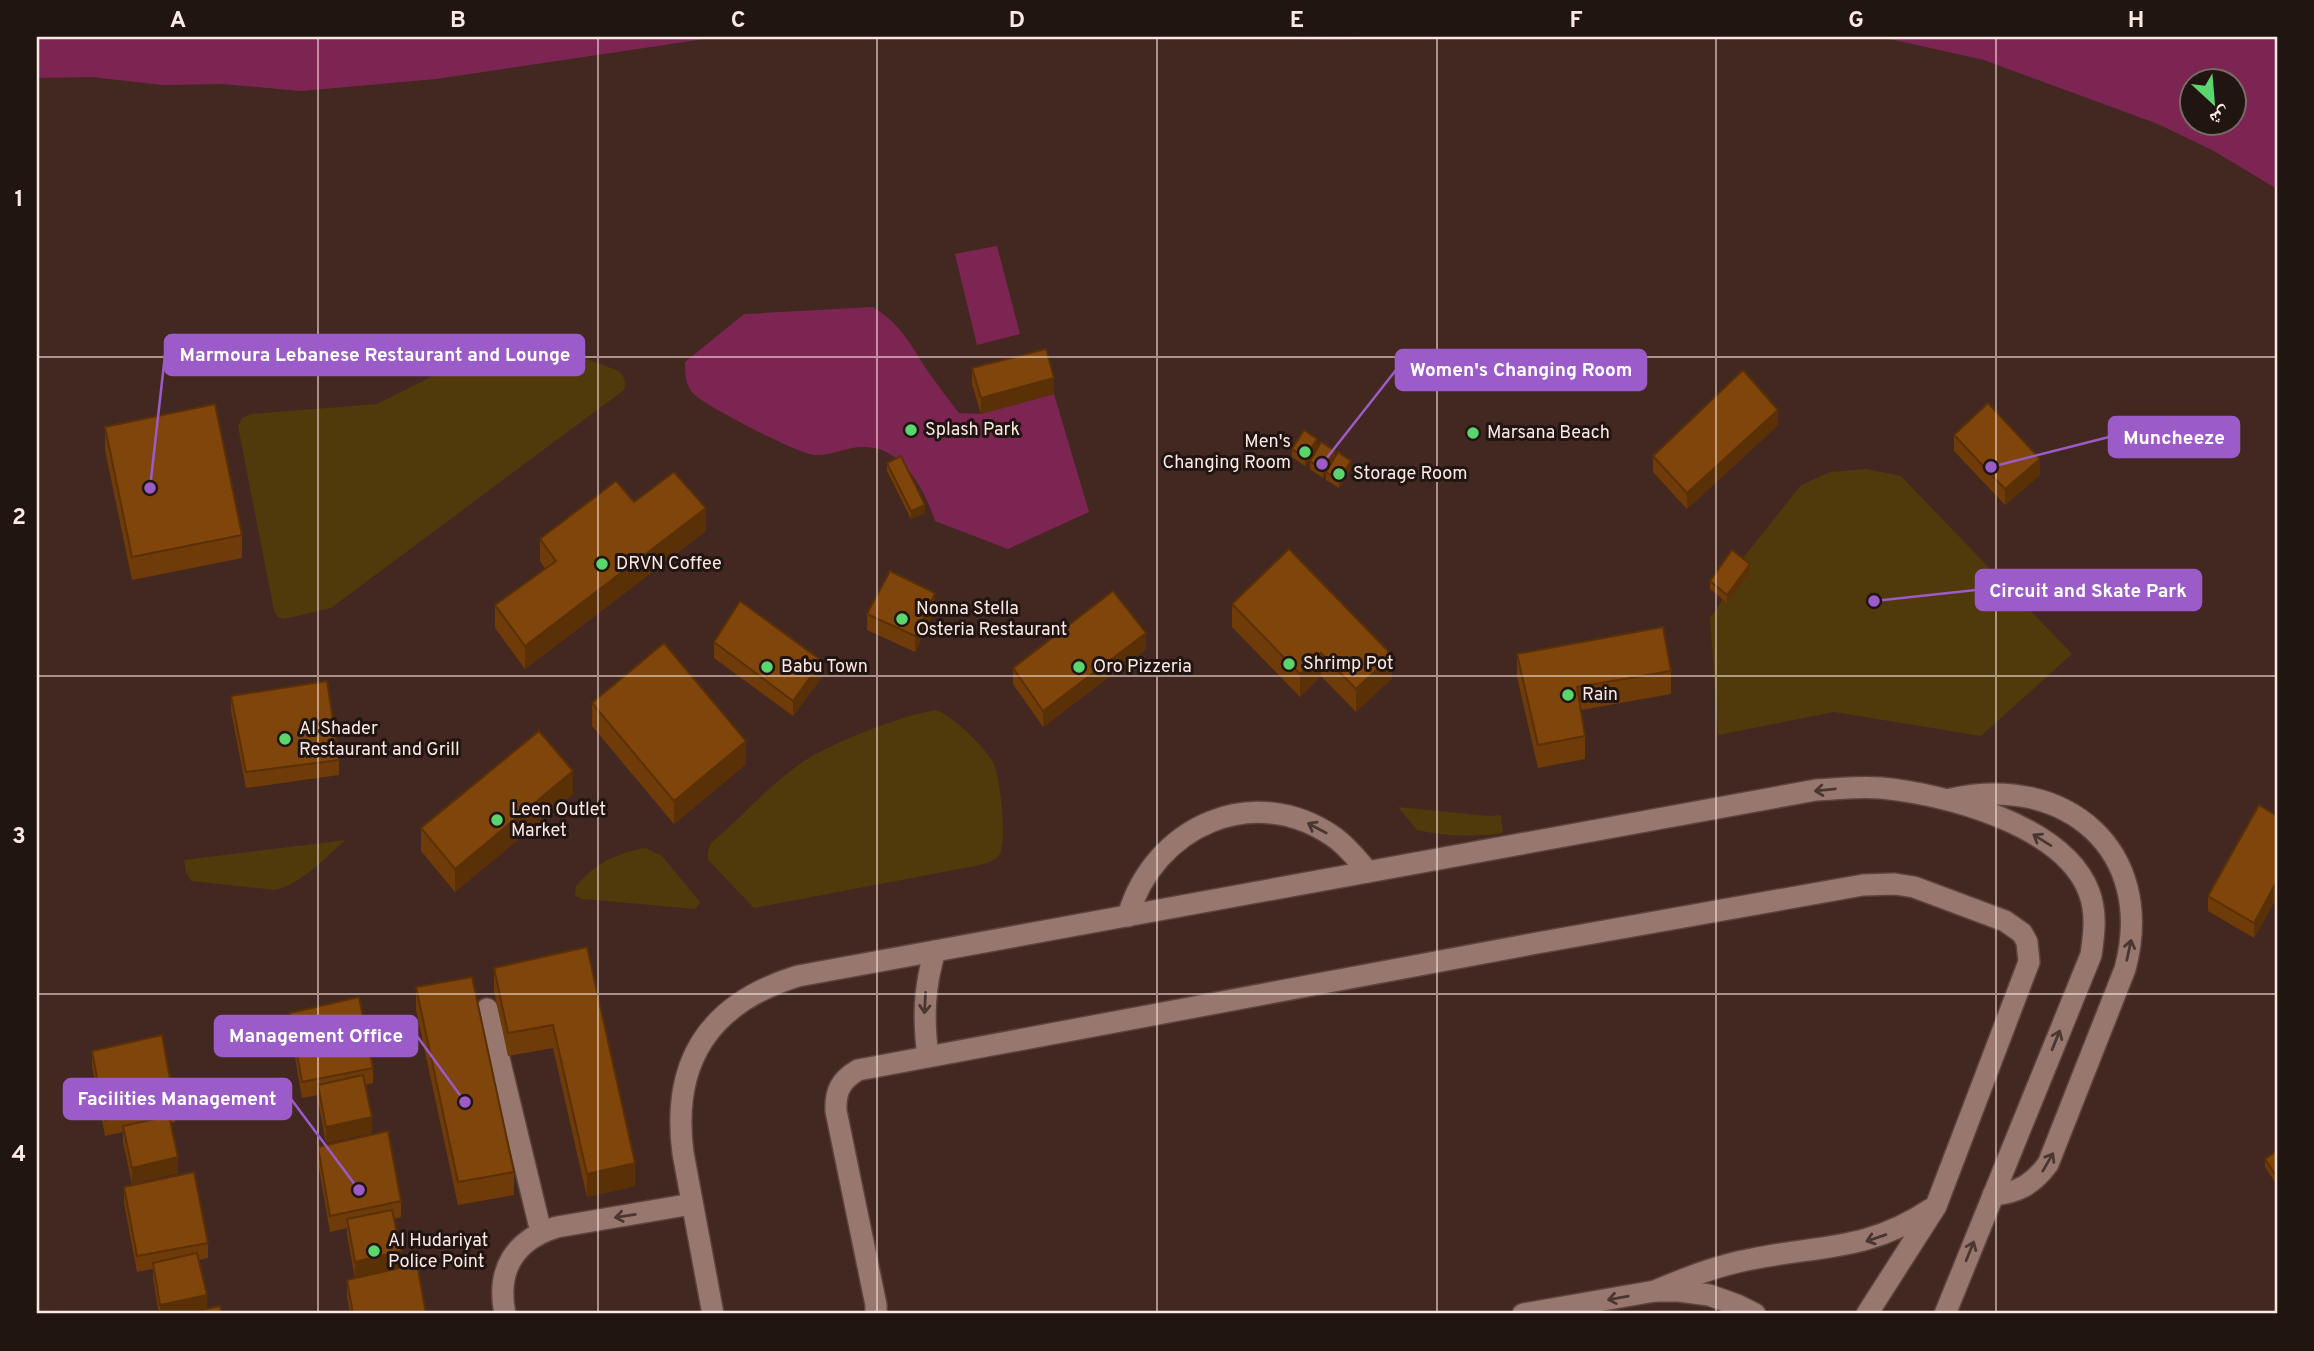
<svg xmlns="http://www.w3.org/2000/svg" width="2314" height="1351" viewBox="0 0 2314 1351" font-family="Overpass,'Noto Naskh Arabic',sans-serif">
<rect width="100%" height="100%" fill="#432821"/>
<g fill="#50390a">
<path d="M522,335L619,371C625,377 626,382 624,390L331,608L284,619L278,617L274,611L238,426L242,418L251,414L377,404L509,338Z"/>
<path d="M1866,469L1901,476L2072,654L1981,736L1834,712L1718,735L1710,618L1723,599L1739,563L1801,485L1830,472Z"/>
<path d="M935,710C950,713 987,749 994,764C1000,777 1008,844 999,855C995,861 987,863 980,865L754,908L708,860V851L711,843C742,817 770,784 804,761C836,741 897,717 935,710Z"/>
<path d="M1398,807L1489,816L1501,815L1503,833C1473,837 1447,837 1417,830Z"/>
<path d="M346,840C325,857 302,884 275,890L191,881L186,872L184,860Z"/>
<path d="M646,848L662,856L700,902L696,909L583,899L575,896L576,886C595,864 617,852 646,848Z"/>
</g>
<g fill="#7c2553" fill-rule="evenodd">
<path d="M37,37H718L436,79L301,91L222,84L162,85L92,77L37,78Z"/>
<path d="M1196,37H1395L1340,40Z"/>
<path d="M1881,37H2277V189L2214,151L2158,124L1984,60ZM2192,80H2234V122H2192Z"/>
<path d="M997,246L1020,334L977,345L955,254Z"/>
<path d="M873,307C902,325 911,346 929,373C939,387 949,400 959,413L981,414L1054,394L1089,512L1008,549L935,521C925,490 902,445 862,447C847,447 831,456 815,455C800,455 708,407 696,396C685,386 685,375 685,362L744,314Z"/>
</g>
<g fill="none" stroke-linecap="round" stroke-linejoin="round">
<g stroke="#5c443e" stroke-width="24">
<g id="minor">
<path d="M1951,799C2065,773 2157,850 2125,969L2048,1164C2033,1184 2018,1193 1993,1195"/>
<path d="M1128,916C1154,826 1254,781 1334,837C1348,847 1358,860 1368,872"/>
<path d="M487,1009L541,1232"/>
<path d="M928,1056C923,1019 924,987 935,951"/>
<path d="M1655,1291C1686,1278 1718,1265 1752,1259C1821,1245 1868,1251 1931,1209"/>
<path d="M505,1314C496,1270 514,1240 557,1227L692,1204"/>
<path d="M713,1314L683,1153C671,1061 710,1003 798,976L1816,790C1838,789 1859,786 1881,788C1945,794 2064,825 2089,892C2097,913 2094,934 2091,955L1945,1314"/>
<path d="M876,1314V1305L836,1111C835,1091 841,1080 858,1070L1537,943L1863,885L1895,884L1914,887L2005,921L2022,933L2027,942L2029,962L1936,1206L1867,1314"/>
<path d="M1523,1314L1655,1291H1679L1709,1295L1737,1305L1755,1314"/>
</g>
</g>
<use href="#minor" stroke="#98776e" stroke-width="21"/>
</g>
<g fill="#6e3b09">
<path d="M972,368L1054,394L981,414L972,384Z"/>
<path d="M1778,425L1687,509L1653,472V456Z"/>
<path d="M105,427L242,535V558L132,580L105,450Z"/>
<path d="M1954,435L2040,475L2005,505L1954,451Z"/>
<path d="M1317,447L1305,466L1292,457V449Z"/>
<path d="M1335,457L1351,469L1339,488L1326,480V473L1323,478L1310,469V461Z"/>
<path d="M887,463L925,513L911,519L887,471Z"/>
<path d="M634,502L706,531L525,669L495,628V605L545,569L540,561V539Z"/>
<path d="M1750,572L1727,603L1710,589V581Z"/>
<path d="M1232,604L1392,678L1356,712L1321,676L1300,697L1232,627Z"/>
<path d="M935,609L915,652L867,630V614Z"/>
<path d="M714,642L822,677L793,716L714,658Z"/>
<path d="M1146,649L1043,727L1013,684V668Z"/>
<path d="M1517,654L1671,671V694L1581,710L1585,736V759L1538,768L1517,677Z"/>
<path d="M231,696L339,760V775L246,788L231,711Z"/>
<path d="M592,703L746,764L674,824L592,726Z"/>
<path d="M573,794L455,892L421,851V828Z"/>
<path d="M2277,816V897L2254,938L2208,911V896Z"/>
<path d="M587,947L635,1186L587,1197L553,1048L508,1056L494,991V968Z"/>
<path d="M416,987L514,1172V1195L458,1205L416,1010Z"/>
<path d="M290,1013L373,1068V1083L365,1085L372,1133L326,1143L318,1101V1095L302,1098L290,1029Z"/>
<path d="M92,1051L175,1106V1122L170,1123L178,1173L132,1184L123,1142V1132L105,1136L92,1066Z"/>
<path d="M318,1147L401,1201V1217L394,1219L401,1267L355,1278L347,1235V1228L330,1232L318,1162Z"/>
<path d="M2277,1151V1185L2265,1167V1159Z"/>
<path d="M124,1187L208,1243V1258L199,1260L207,1309L222,1314H159L153,1278V1269L137,1272L124,1203Z"/>
<path d="M347,1280L426,1314H350L347,1296Z"/>
</g>
<g fill="#5a3007">
<path d="M1054,378V394L981,414V398Z"/>
<path d="M1778,410V425L1687,509V493Z"/>
<path d="M1317,439V447L1305,466V458Z"/>
<path d="M1335,451V459L1323,478V470Z"/>
<path d="M2040,459V475L2005,505V489Z"/>
<path d="M1351,461V469L1339,488V480Z"/>
<path d="M925,505V513L911,519V511Z"/>
<path d="M706,508V531L525,669V646Z"/>
<path d="M1750,564V572L1727,603V595Z"/>
<path d="M935,593V609L915,652V636Z"/>
<path d="M1146,633V649L1043,727V711Z"/>
<path d="M1321,653V676L1300,697V674Z"/>
<path d="M1392,655V678L1356,712V689Z"/>
<path d="M822,661V677L793,716V701Z"/>
<path d="M746,741V764L674,824V801Z"/>
<path d="M573,771V794L455,892V869Z"/>
<path d="M2277,881V897L2254,938V923Z"/>
<path d="M372,1117V1133L326,1143V1127Z"/>
<path d="M178,1157V1173L132,1184V1168Z"/>
<path d="M635,1163V1186L587,1197V1174Z"/>
<path d="M401,1251V1267L355,1278V1262Z"/>
<path d="M207,1295V1310L189,1314H160V1305Z"/>
</g>
<g fill="#80450a" stroke="#5a3007" stroke-width="2">
<path d="M1046,349L1054,378L981,398L972,368Z"/>
<path d="M1743,370L1778,410L1687,493L1653,456Z"/>
<path d="M1988,403L2040,459L2005,489L1954,435Z"/>
<path d="M215,404L242,535L132,557L105,427Z"/>
<path d="M1304,430L1317,439L1305,458L1292,449Z"/>
<path d="M1321,442L1335,451L1323,470L1310,461Z"/>
<path d="M1338,452L1351,461L1339,480L1326,472Z"/>
<path d="M901,456L925,505L911,511L887,463Z"/>
<path d="M674,472L706,508L525,646L495,605L556,561L540,539L616,481L634,502Z"/>
<path d="M1289,549L1392,655L1356,689L1321,653L1300,674L1232,604Z"/>
<path d="M1732,550L1750,564L1727,595L1710,581Z"/>
<path d="M890,571L935,593L915,636L867,614Z"/>
<path d="M1113,591L1146,633L1043,711L1013,668Z"/>
<path d="M740,601L822,661L793,701L714,642Z"/>
<path d="M1663,627L1671,671L1577,687L1585,736L1538,745L1517,654Z"/>
<path d="M664,643L746,741L674,801L592,703Z"/>
<path d="M327,681L339,760L246,772L231,696Z"/>
<path d="M539,731L573,771L455,869L421,828Z"/>
<path d="M2259,805L2277,816V881L2254,923L2208,896Z"/>
<path d="M587,947L635,1163L587,1174L553,1025L508,1033L494,968Z"/>
<path d="M472,977L514,1172L458,1182L416,987Z"/>
<path d="M359,997L373,1068L302,1082L290,1013Z"/>
<path d="M162,1035L175,1106L105,1120L92,1051Z"/>
<path d="M363,1075L372,1117L326,1127L318,1085Z"/>
<path d="M169,1116L178,1157L132,1168L123,1126Z"/>
<path d="M388,1131L401,1201L330,1216L318,1147Z"/>
<path d="M2277,1151V1177L2265,1159Z"/>
<path d="M194,1172L208,1243L137,1256L124,1187Z"/>
<path d="M392,1210L401,1251L355,1262L347,1219Z"/>
<path d="M197,1253L207,1295L160,1305L153,1263Z"/>
<path d="M417,1264L426,1314H353L347,1280Z"/>
<path d="M220,1306L222,1314H184Z"/>
</g>
<defs><path id="oneway-shaft" d="M-6 0H5M1.5-3L5.5 0L1.5 3" fill="none" stroke-width="1.6" stroke-linecap="round" stroke-linejoin="round" transform="scale(1.75)"/></defs>
<g stroke="#4b3732">
<use href="#oneway-shaft" transform="translate(1825 790) rotate(174)"/>
<use href="#oneway-shaft" transform="translate(1317 828) rotate(-152)"/>
<use href="#oneway-shaft" transform="translate(2042 840) rotate(-148)"/>
<use href="#oneway-shaft" transform="translate(2129 950) rotate(-78)"/>
<use href="#oneway-shaft" transform="translate(925 1003) rotate(93)"/>
<use href="#oneway-shaft" transform="translate(2056 1040) rotate(-68)"/>
<use href="#oneway-shaft" transform="translate(2048 1162) rotate(-60)"/>
<use href="#oneway-shaft" transform="translate(625 1216) rotate(171)"/>
<use href="#oneway-shaft" transform="translate(1876 1238) rotate(161)"/>
<use href="#oneway-shaft" transform="translate(1970 1251) rotate(-68)"/>
<use href="#oneway-shaft" transform="translate(1618 1298) rotate(170)"/>
</g>
<path fill="none" stroke="#fce9e4" stroke-width="2" stroke-opacity="0.55" d="M318,37V1314M598,37V1314M877,37V1314M1157,37V1314M1437,37V1314M1716,37V1314M1996,37V1314M37,357H2277M37,676H2277M37,994H2277"/>
<g fill="#5bd56e" stroke="#211511" stroke-width="2.5">
<circle cx="911" cy="430" r="7"/>
<circle cx="1473" cy="433" r="7"/>
<circle cx="1305" cy="452" r="7"/>
<circle cx="1339" cy="474" r="7"/>
<circle cx="602" cy="564" r="7"/>
<circle cx="902" cy="619" r="7"/>
<circle cx="1289" cy="664" r="7"/>
<circle cx="767" cy="667" r="7"/>
<circle cx="1079" cy="667" r="7"/>
<circle cx="1568" cy="695" r="7"/>
<circle cx="285" cy="739" r="7"/>
<circle cx="497" cy="820" r="7"/>
<circle cx="374" cy="1251" r="7"/>
</g>
<g text-anchor="middle" dominant-baseline="central" stroke-width="6" stroke-linejoin="round" paint-order="stroke">
<g font-size="18" fill="#fce9e4" stroke="#211511" text-anchor="start">
<text x="925" y="430">Splash Park</text>
<text x="1487" y="433">Marsana Beach</text>
<text x="1291" y="442" text-anchor="end">Men's<tspan x="1291" dy="21">Changing Room</tspan></text>
<text x="1353" y="474">Storage Room</text>
<text x="616" y="564">DRVN Coffee</text>
<text x="916" y="609">Nonna Stella<tspan x="916" dy="21">Osteria Restaurant</tspan></text>
<text x="1303" y="664">Shrimp Pot</text>
<text x="781" y="667">Babu Town</text>
<text x="1093" y="667">Oro Pizzeria</text>
<text x="1582" y="695">Rain</text>
<text x="299" y="729">Al Shader<tspan x="299" dy="21">Restaurant and Grill</tspan></text>
<text x="511" y="810">Leen Outlet<tspan x="511" dy="21">Market</tspan></text>
<text x="388" y="1241">Al Hudariyat<tspan x="388" dy="21">Police Point</tspan></text>
</g>
</g>
<path fill="none" stroke="#9b5bc8" stroke-width="2.5" d="M150 488L165 355M1322 464L1396 370M1991 467L2109 437M1874 601L1976 590M465 1102L417 1036M359 1190L291 1099"/>
<g fill="#9b5bc8" stroke="#211511" stroke-width="2.5">
<circle cx="150" cy="488" r="7"/>
<circle cx="1322" cy="464" r="7"/>
<circle cx="1991" cy="467" r="7"/>
<circle cx="1874" cy="601" r="7"/>
<circle cx="465" cy="1102" r="7"/>
<circle cx="359" cy="1190" r="7"/>
</g>
<g fill="#9b5bc8" stroke="#9b5bc8" stroke-width="2.5">
<rect x="165" y="335" width="419" height="40" rx="7"/>
<rect x="1396" y="350" width="250" height="40" rx="7"/>
<rect x="2109" y="417" width="130" height="40" rx="7"/>
<rect x="1976" y="570" width="225" height="40" rx="7"/>
<rect x="215" y="1016" width="202" height="40" rx="7"/>
<rect x="64" y="1079" width="227" height="40" rx="7"/>
</g>
<g font-size="19" text-anchor="middle" font-weight="bold" fill="#fff">
<text x="375" y="361">Marmoura Lebanese Restaurant and Lounge</text>
<text x="1521" y="376">Women's Changing Room</text>
<text x="2174" y="444">Muncheeze</text>
<text x="2088" y="597">Circuit and Skate Park</text>
<text x="316" y="1042">Management Office</text>
<text x="177" y="1105">Facilities Management</text>
</g>
<rect width="2314" height="1351" fill="none" stroke="#211511" stroke-width="77"/>
<g transform="translate(2213 102) rotate(154)"><circle r="33" fill="#211511" stroke="#796a65" stroke-width="2"/>
<path d="M0-5L12 26L0 18L-12 26Z" fill="#5bd56e"/>
<text y="-10" font-size="19" font-weight="bold" text-anchor="middle" fill="#fce9e4">ش</text>
</g>
<rect x="38" y="38" width="2238" height="1274" fill="none" stroke="#fce9e4" stroke-width="2.5"/>
<g font-size="23" text-anchor="middle" font-weight="bold" fill="#fce9e4">
<text x="178" y="27">A</text>
<text x="458" y="27">B</text>
<text x="738" y="27">C</text>
<text x="1017" y="27">D</text>
<text x="1297" y="27">E</text>
<text x="1576" y="27">F</text>
<text x="1856" y="27">G</text>
<text x="2136" y="27">H</text>
<text x="19" y="206">1</text>
<text x="19" y="524">2</text>
<text x="19" y="843">3</text>
<text x="19" y="1161">4</text>
</g>
</svg>
